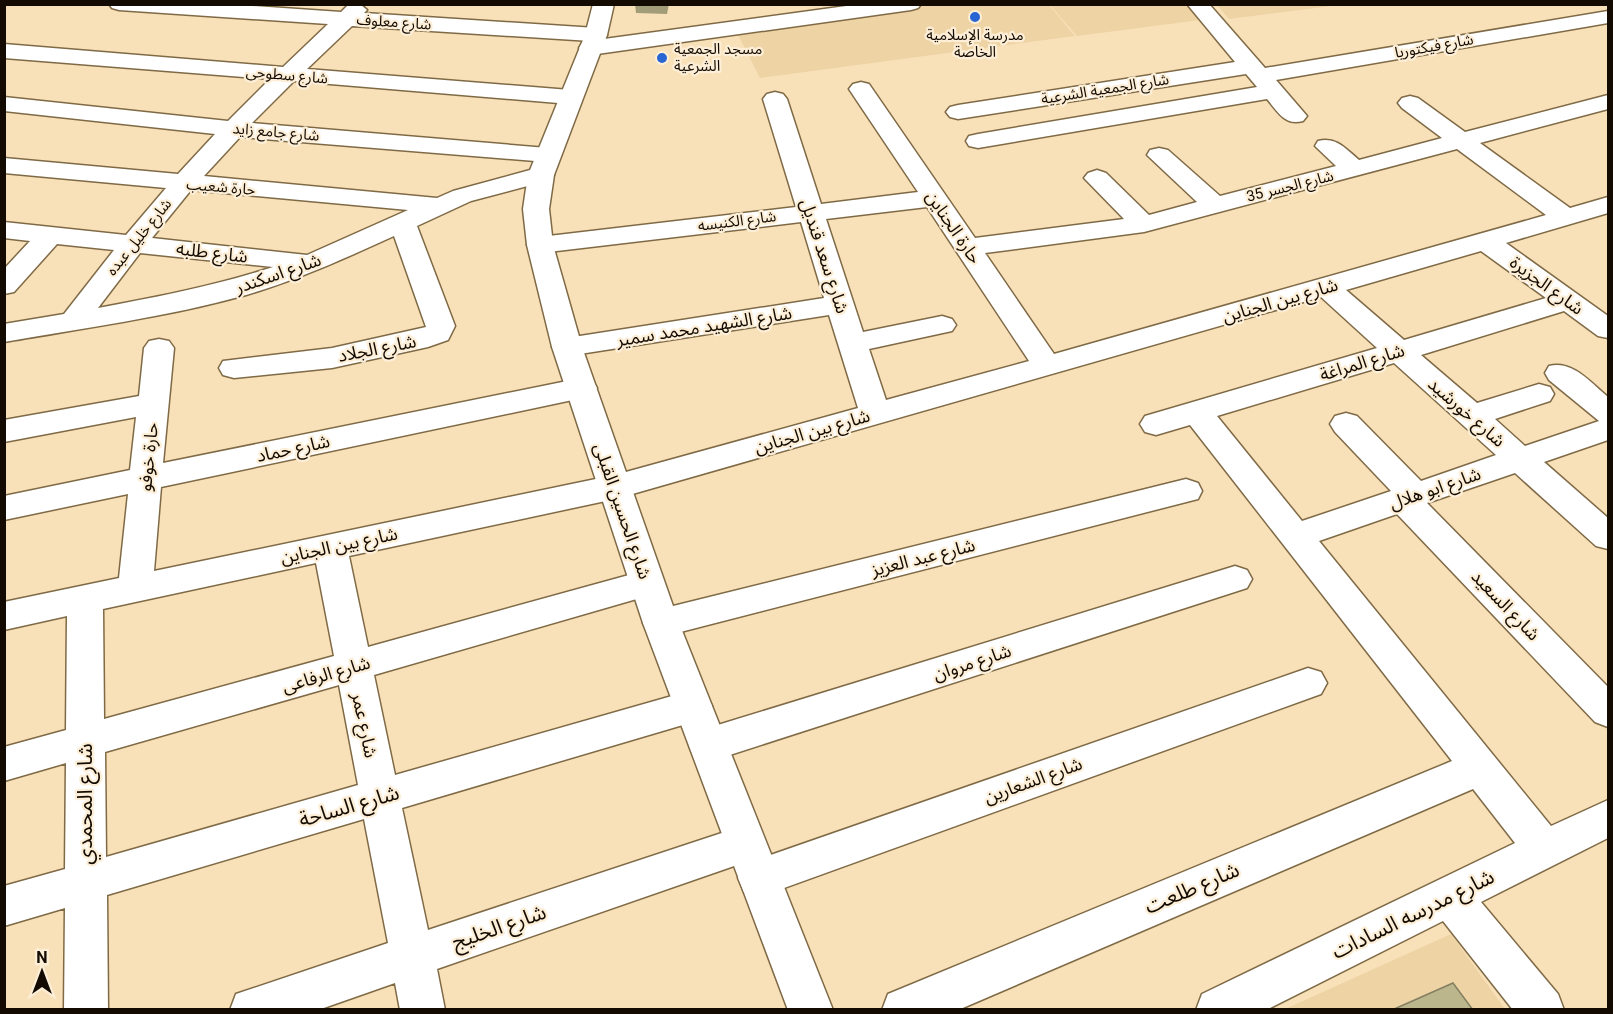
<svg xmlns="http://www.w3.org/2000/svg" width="1613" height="1014" viewBox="0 0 1613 1014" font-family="Roboto,'Noto Sans Arabic',sans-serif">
<rect width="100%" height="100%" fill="#f8e0b9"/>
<g fill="#eed3a4">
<path d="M1048,4L1075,36L760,78L735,29L919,5Z"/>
<path d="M1050,5H1194L1208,19L1077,36Z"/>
<path d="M1217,5H1339L1229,19Z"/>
<path d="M1451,934L1505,1009L1283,1010Z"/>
</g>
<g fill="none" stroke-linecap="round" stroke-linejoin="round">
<g stroke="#7f6a46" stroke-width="3">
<g id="minor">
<path d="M109,4H225L341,12L348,5L360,4L367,10L364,13L596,28L604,30L607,35L604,39L861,4H921L918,8L911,10L590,55L582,53L579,48L582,43L591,41L352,26L307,69L570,90L578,92L582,97L578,102L570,104L294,81L252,123L547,148L556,150L559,155L556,160L547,162L240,137L204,176L437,198L453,191L541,167L550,170L554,175L550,180L471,201L417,226L455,326L448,340L428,347L332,368L234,378L223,375L219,368L223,361L332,348L426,327L394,236C346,258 297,280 246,295C167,317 85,328 4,342V324L64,314L114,250L57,244L14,292L4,294V269L30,241L4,238V222L126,235L166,188L4,173V158L178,174L215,134L4,111V97L228,121L270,79L4,58V44L283,67L328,24L119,10L112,8ZM191,190L408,210L307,255L152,238ZM140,253L273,267C215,286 157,297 98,308Z"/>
<path d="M1187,4H1209L1265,68L1608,11V23L1276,80L1307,116L1303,121C1285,126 1278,112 1267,99L978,148L969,146L966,141L969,136L978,134L1257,87L1246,74L958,119L950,117L946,112L950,107L958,105L1235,62Z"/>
<path d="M861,82L869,84L975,238L1124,219L1084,178L1088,173L1097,170L1106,173L1149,215L1197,202L1147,155L1150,150L1159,148L1168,150L1220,196L1336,166L1315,146L1318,141C1336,136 1346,149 1359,160L1442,138L1402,108L1398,103L1402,98L1410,96L1418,98L1465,132L1608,95V109L1480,143L1570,208L1608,197V213L1506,243L1608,316V338L1598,336L1564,311L1421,355L1477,403L1539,384L1550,387L1554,394L1550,401L1495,419L1525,446L1599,421L1549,380L1545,373L1549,366C1573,360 1591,383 1608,397V440L1544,462L1608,518V549L1596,546L1515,473L1427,503L1608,687V727L1595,722L1397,514L1319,541L1551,826L1608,800V838L1481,902L1558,994L1564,1010H1513L1443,921L1266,1010H1196L1202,994L1515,843L1473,789L958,1010H882L888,994L1452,761L1190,425L1156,435L1145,432L1140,424L1145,416L1377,348L1321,297L615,499L349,556L368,647L647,570L659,574L664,583L659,592L647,596L374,675L395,775L693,690L706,695L712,706L706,717L693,722L402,808L428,930L746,825L760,831L766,844L760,857L437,969L445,1010H400L395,983L318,1010H230L236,994L388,943L364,819L107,895L108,1010H64L65,908L4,926V886L65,869L66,763L4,781V747L66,730L67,616L4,630V602L119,578L128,494L4,520V496L130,470L136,417L4,442V420L139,396L144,348L149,341L159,339L169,341L174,348L163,463L582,378L593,381L597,388L593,395L582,398L161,487L154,571L615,475L858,408L829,315L567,356L557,354L552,347L557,340L567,338L824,298L801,222L540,253L531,251L527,245L531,239L540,237L796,207L763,99L767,94L775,92L783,94L787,99L821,204L918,192L849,89L853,84ZM1457,149L1546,215L1054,354L985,253L1144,232ZM927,207L1029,361L886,400L869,349L952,331L956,325L952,319L942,316L863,332L826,219ZM1481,251L1546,298L1404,340L1346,290ZM1394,363L1496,455L1421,481L1357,416L1346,413L1335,416L1330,424L1335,432L1391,491L1302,521L1217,416ZM316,563L334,656L104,719L103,609ZM339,685L358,785L106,857L105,752Z"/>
<path d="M1186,479L1198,483L1202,491L1198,499L661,637L648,633L643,623L648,613L661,609Z"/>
<path d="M1235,566L1247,570L1252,579L1247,588L708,762L694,757L689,745L694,733L708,728Z"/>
<path d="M1308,668L1321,672L1327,683L1321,694L759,897L744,892L738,878L744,864L759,859Z"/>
</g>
</g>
<g stroke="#7f6a46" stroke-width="3">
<path id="major" d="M593,4H614L607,35L554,175L549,209L553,245L582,347L679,623L833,1010H788L643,623L552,347L527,245L523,209L528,175L585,35Z"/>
</g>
<use href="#minor" fill="#fff" fill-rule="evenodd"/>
<use href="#major" fill="#fff" fill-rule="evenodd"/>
</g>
<path fill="#a29d78" d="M635,4H669L667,14L636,13Z"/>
<path fill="#bcb68c" stroke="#847f62" stroke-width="1.5" d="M1453,983L1473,1010H1392Z"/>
<g fill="#2865d2" stroke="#fdefd7" stroke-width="2">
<circle cx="975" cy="17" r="6"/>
<circle cx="662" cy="58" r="6"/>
</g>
<g text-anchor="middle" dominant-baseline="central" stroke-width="4.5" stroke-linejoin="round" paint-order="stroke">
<g font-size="15" fill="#130b01" stroke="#fdefd7">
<text transform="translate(394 22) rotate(4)">شارع معلوف</text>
<text transform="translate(1434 46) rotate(-10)">شارع فيكتوريا</text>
<text transform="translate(287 75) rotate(5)">شارع سطوحى</text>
<text transform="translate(1105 89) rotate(-9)">شارع الجمعية الشرعية</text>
<text transform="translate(276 132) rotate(5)">شارع جامع زايد</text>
<text transform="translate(1290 186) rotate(-14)">شارع الجسر 35</text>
<text transform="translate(221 187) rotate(5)">حارة شعيب</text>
<text transform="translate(737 221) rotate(-7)">شارع الكنيسه</text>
<text transform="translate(139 237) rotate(-51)">شارع خليل عبده</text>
</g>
<g font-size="15" fill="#130b01" stroke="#fdefd7">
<text x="975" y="35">مدرسة الإسلامية<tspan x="975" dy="17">الخاصة</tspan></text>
<text x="674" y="49" text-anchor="start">مسجد الجمعية<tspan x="674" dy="17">الشرعية</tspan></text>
</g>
<g font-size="18" fill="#130b01" stroke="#fdefd7">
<text transform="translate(954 227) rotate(56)">حارة الجناين</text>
<text transform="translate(212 252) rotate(7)">شارع طلبه</text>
<text transform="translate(825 256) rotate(72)">شارع سعد قنديل</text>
<text transform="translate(278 273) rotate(-19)">شارع اسكندر</text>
<text transform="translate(1547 285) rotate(36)">شارع الجزيرة</text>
<text transform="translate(1280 300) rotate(-16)">شارع بين الجناين</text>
<text transform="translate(704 326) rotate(-9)">شارع الشهيد محمد سمير</text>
<text transform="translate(377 348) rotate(-11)">شارع الجلاد</text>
<text transform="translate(1362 362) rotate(-17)">شارع المراغة</text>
<text transform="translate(1467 412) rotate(41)">شارع خورشيد</text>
<text transform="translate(812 431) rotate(-16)">شارع بين الجناين</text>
<text transform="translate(293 448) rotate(-12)">شارع حماد</text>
<text transform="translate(148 457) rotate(-84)">حارة خوفو</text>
<text transform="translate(1435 488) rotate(-19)">شارع ابو هلال</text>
<text transform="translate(623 511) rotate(71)">شارع الحسين القبلى</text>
<text transform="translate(339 545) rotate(-12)">شارع بين الجناين</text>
<text transform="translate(923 557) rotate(-14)">شارع عبد العزيز</text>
<text transform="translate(1506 605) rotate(46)">شارع السعيد</text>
<text transform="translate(972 662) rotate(-18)">شارع مروان</text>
<text transform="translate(326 674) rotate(-16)">شارع الرفاعى</text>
<text transform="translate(365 725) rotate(78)">شارع عمر</text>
<text transform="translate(1033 780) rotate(-20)">شارع الشعارين</text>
</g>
<g font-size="21" fill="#130b01" stroke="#fdefd7">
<text transform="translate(85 804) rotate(-90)">شارع المحمدي</text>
<text transform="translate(349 806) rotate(-16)">شارع الساحة</text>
<text transform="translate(1192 888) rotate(-23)">شارع طلعت</text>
<text transform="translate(1413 914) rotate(-26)">شارع مدرسه السادات</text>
<text transform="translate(499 927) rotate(-19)">شارع الخليج</text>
</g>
</g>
<rect width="1613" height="1014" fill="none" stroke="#130b01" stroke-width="12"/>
<g transform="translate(42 972)" stroke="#fdefd7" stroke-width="4.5" paint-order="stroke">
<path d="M0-4.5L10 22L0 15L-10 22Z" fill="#130b01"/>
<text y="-9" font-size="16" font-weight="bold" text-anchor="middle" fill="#130b01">N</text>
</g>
</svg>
